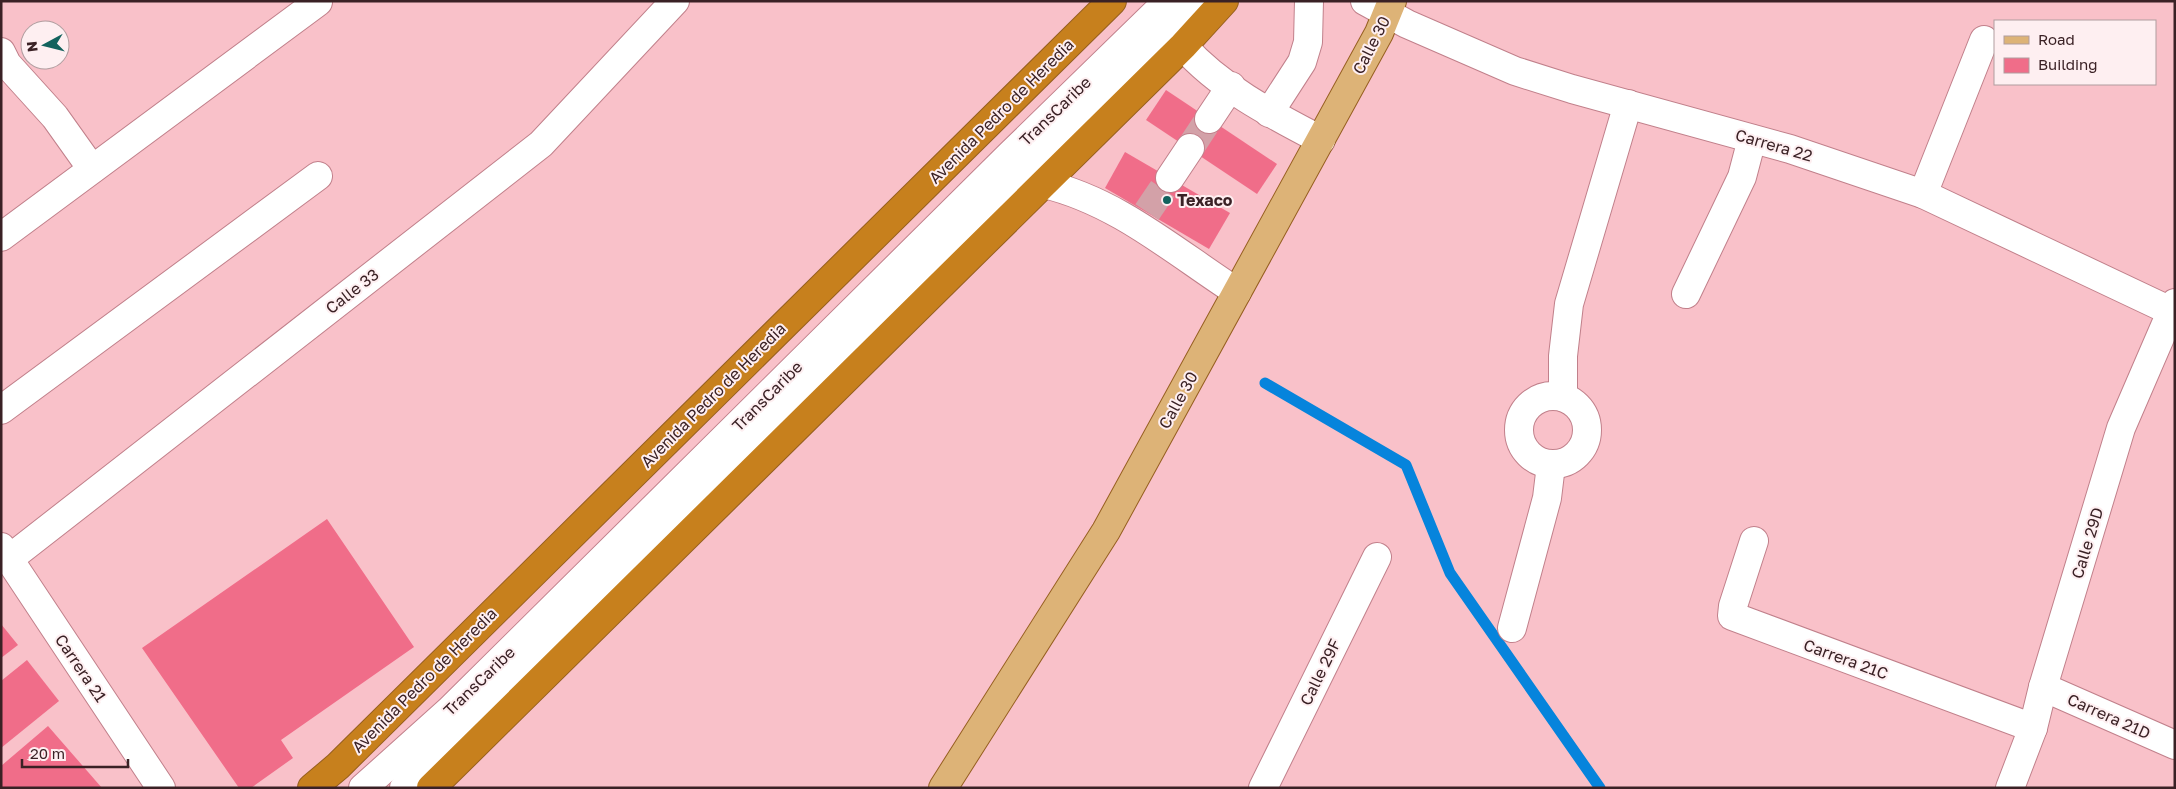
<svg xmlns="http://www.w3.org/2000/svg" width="2176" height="789" viewBox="0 0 2176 789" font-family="'Golos Text',sans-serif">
<rect width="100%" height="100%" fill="#f9c1c9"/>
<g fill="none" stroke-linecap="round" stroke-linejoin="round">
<path stroke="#0684dc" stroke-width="11" d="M1265,383L1406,465L1450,573L1600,788"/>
</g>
<g fill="#f06d89">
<path d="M1166,90L1277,164L1257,194L1146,120Z"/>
<path d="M1125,152L1230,213L1209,249L1105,188Z"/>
<path d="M327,519L414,647L281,740L293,758L251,788H239L142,648Z"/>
<path d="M1,624L18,645L1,658Z"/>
<path d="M27,660L59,701L1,748V681Z"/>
<path d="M48,726L102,788H1V766Z"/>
</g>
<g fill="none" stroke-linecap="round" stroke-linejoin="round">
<g stroke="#d3a1a8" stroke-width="28" stroke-dasharray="28 14" stroke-linecap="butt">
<path d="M1190,148L1209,119"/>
<path d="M1147,212L1170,178"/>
</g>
<g stroke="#c1808b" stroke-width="30">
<g id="minor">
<path d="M1365,1L1407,24L1515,71L1572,89L1790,149L1923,194L2175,313"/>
<path d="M1183,46C1220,88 1273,115 1321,140"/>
<path d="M1,52L7,64L55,117L92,169"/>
<path d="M1269,113L1302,62L1308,42L1309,1"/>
<path d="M1209,119L1231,86"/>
<path d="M1170,178L1190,148"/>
<path d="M1044,184C1117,201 1175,252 1237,292"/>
<path d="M1923,194L1984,40"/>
<path d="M1,237L318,2"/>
<path d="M1686,294L1742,177L1752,139"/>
<circle cx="1553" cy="430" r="34"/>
<path d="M1563,397V356L1569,304L1628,104"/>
<path d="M1,410L318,176"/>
<path d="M1754,541L1733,606L1732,616L2033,728"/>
<path d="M1,547L161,788"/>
<path d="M9,559L541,144L675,1"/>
<path d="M1512,628L1547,498L1551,465"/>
<path d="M2043,687L2175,745"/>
<path d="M363,788L450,710L1010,155L1168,1"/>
<path d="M404,788L1199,1"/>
<path d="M1263,788L1377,557"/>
<path d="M2010,788L2033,728L2043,687L2121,428L2175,303"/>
</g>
</g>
<g stroke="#965f20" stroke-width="30">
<path id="major" d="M943,788L1106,531L1379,33L1392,1"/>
</g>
<g stroke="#965f20" stroke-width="30">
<g id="highway">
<path d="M312,788L338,766L1112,1"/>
<path d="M431,788L1183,46L1224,1"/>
</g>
</g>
<use href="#minor" stroke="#fff" stroke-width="28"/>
<use href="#major" stroke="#ddb377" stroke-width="28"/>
<use href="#highway" stroke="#c7801d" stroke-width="28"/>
</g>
<circle fill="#13625d" stroke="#feeff1" stroke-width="2" cx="1167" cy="200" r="5"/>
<g text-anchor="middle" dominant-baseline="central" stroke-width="4" stroke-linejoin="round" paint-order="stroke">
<g font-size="16" fill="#3a2125" stroke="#feeff1">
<text transform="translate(1371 45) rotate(-63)">Calle 30</text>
<text transform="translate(1001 111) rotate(-45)">Avenida Pedro de Heredia</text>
<text transform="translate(1055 111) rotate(-44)">TransCaribe</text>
<text transform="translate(1774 145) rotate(16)">Carrera 22</text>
<text transform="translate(352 291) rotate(-38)">Calle 33</text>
<text transform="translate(713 395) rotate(-45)">Avenida Pedro de Heredia</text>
<text transform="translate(767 396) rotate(-45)">TransCaribe</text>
<text transform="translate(1178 400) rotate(-61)">Calle 30</text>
<text transform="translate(2087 543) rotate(-73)">Calle 29D</text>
<text transform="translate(1846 659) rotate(20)">Carrera 21C</text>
<text transform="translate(81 668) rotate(56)">Carrera 21</text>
<text transform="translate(1320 672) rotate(-64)">Calle 29F</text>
<text transform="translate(424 680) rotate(-45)">Avenida Pedro de Heredia</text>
<text transform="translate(479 681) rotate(-44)">TransCaribe</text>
<text transform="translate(2109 716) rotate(24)">Carrera 21D</text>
</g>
<g font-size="16" font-weight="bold" fill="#3a2125" stroke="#feeff1" text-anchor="start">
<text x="1177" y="200">Texaco</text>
</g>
</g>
<rect width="2176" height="789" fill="none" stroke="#3a2125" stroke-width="5"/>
<rect x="1994" y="20" width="162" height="65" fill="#feeff1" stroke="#b09d9f"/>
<rect x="2004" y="36" width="25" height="8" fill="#ddb377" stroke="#b09d9f"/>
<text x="2038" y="45" font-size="15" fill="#3a2125">Road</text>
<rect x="2004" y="58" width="25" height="15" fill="#f06d89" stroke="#b09d9f"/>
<text x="2038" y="70" font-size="15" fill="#3a2125">Building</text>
<g transform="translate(45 45) rotate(263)"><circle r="24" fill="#feeff1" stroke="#b09d9f"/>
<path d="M0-4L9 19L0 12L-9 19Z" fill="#13625d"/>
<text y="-8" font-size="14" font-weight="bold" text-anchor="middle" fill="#3a2125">N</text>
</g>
<path d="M22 759v8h106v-8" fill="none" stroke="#3a2125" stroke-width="2.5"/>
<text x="30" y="759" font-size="15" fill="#3a2125" stroke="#feeff1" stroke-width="4" paint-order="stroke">20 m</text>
</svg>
